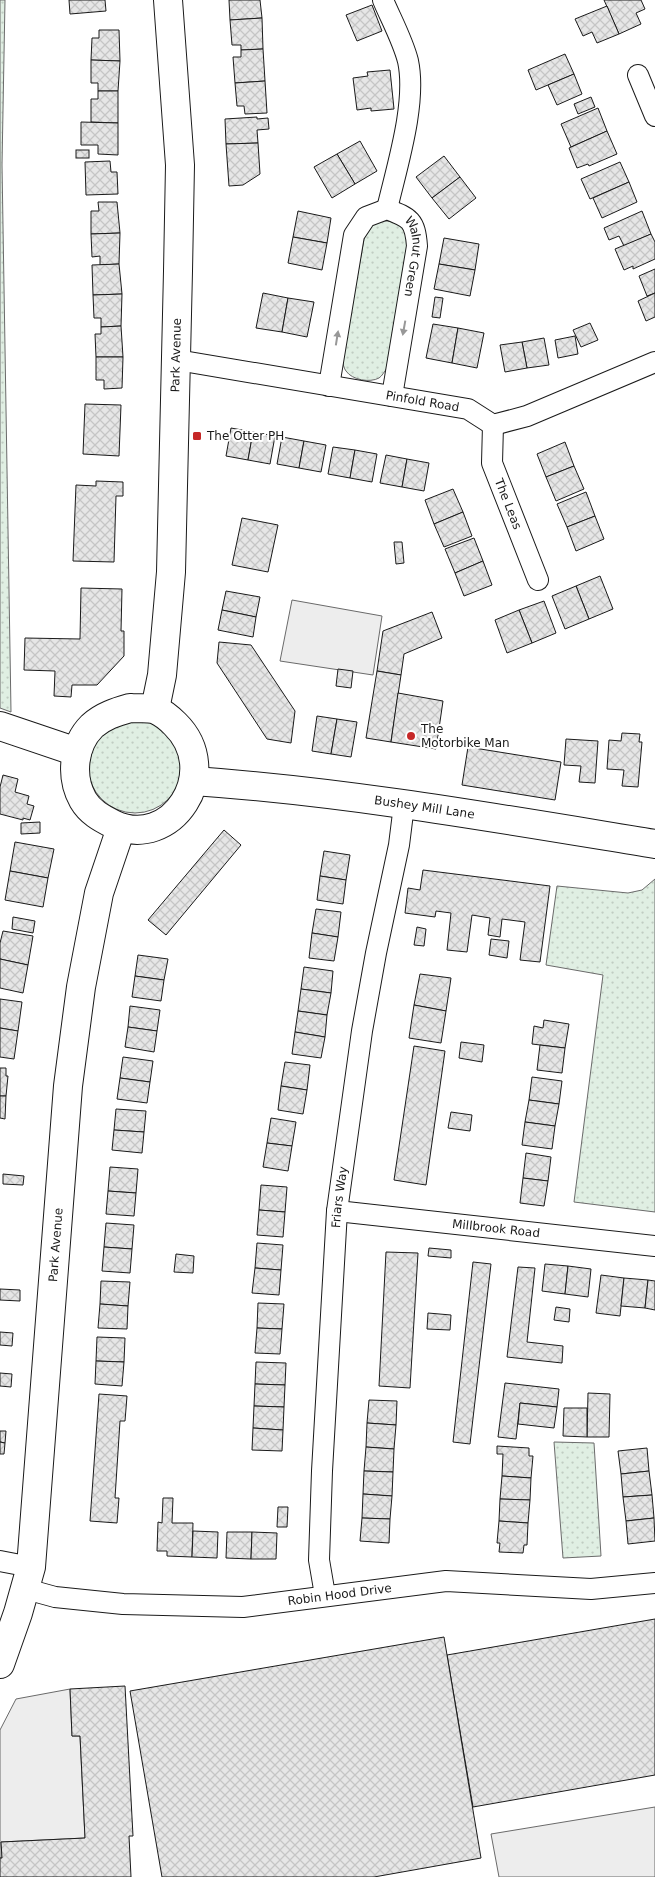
<svg xmlns="http://www.w3.org/2000/svg" width="655" height="1877" viewBox="0 0 655 1877" font-family="'DejaVu Sans',sans-serif">
<defs>
<pattern id="grass-dots" width="8" height="8" patternUnits="userSpaceOnUse" patternTransform="scale(1.25)"><rect width="8" height="8" fill="#e0efe3"/><path d="M2 2h.1M6 6h.1" fill="none" stroke="#c0ccc2" stroke-width="1.8" stroke-linecap="round"/></pattern>
<pattern id="building-cross-hatch" width="8" height="8" patternUnits="userSpaceOnUse" patternTransform="scale(1.25)"><rect width="8" height="8" fill="#e6e6e6"/><path d="M0 0l8 8M0 8l8-8" fill="none" stroke="#c5c5c5"/></pattern>
</defs>
<rect width="100%" height="100%" fill="#fff"/>
<g fill="url(#grass-dots)" stroke="#6a6a6a">
<path d="M0,0H5L2,165L11,712L0,708Z"/>
<path d="M379,221C396,220 406,226 410,243L387,368C385,371 382,376 379,378C370,383 352,380 346,371C344,369 343,363 342,360L365,234L370,225Z"/>
<circle cx="135" cy="766" r="47"/>
<path d="M655,879V1212L574,1202L603,975L546,965L557,886L628,893L642,890Z"/>
<path d="M554,1442L594,1443L601,1556L563,1558Z"/>
</g>
<g fill="#ededed" stroke="#6a6a6a">
<path d="M292,600L382,616L373,675L280,661Z"/>
<path d="M70,1689L72,1736H80L85,1838L1,1842L2,1858H0V1730L16,1699Z"/>
<path d="M655,1807V1877H499L491,1834Z"/>
</g>
<g fill="url(#building-cross-hatch)" stroke="#1a1a1a">
<path d="M69,0H105L106,11L70,14Z"/>
<path d="M229,0H260L262,18L230,20Z"/>
<path d="M604,0H641L645,9L636,13L641,24L619,34Z"/>
<path d="M372,5L382,31L357,41L346,15Z"/>
<path d="M607,6L619,34L597,43L592,32L583,36L575,19Z"/>
<path d="M262,18L263,49L241,50V45H232L230,20Z"/>
<path d="M99,30H119L120,61L91,60L92,38H99Z"/>
<path d="M263,49L265,81L235,83L233,57H241V50Z"/>
<path d="M565,54L574,74L536,90L528,70Z"/>
<path d="M91,60L120,61L118,91H98V83H91Z"/>
<path d="M390,70L394,109L371,111V108L357,110L353,78L368,76L367,72Z"/>
<path d="M574,74L582,94L557,105L548,85Z"/>
<path d="M265,81L267,113L245,114L244,106H237L235,83Z"/>
<path d="M98,91H118V123L91,122V99H98Z"/>
<path d="M591,97L595,107L578,114L574,104Z"/>
<path d="M598,108L607,131L571,147L561,124Z"/>
<path d="M257,117V119L268,118L269,129L257,130L258,143L226,144L225,119Z"/>
<path d="M81,122L118,123V155L98,154V145H81Z"/>
<path d="M607,131L617,154L589,166L588,164L577,168L569,148Z"/>
<path d="M360,141L377,171L355,184L337,154Z"/>
<path d="M258,143L260,174L243,185L229,186L226,144Z"/>
<rect x="76" y="150" width="13" height="8"/>
<path d="M337,154L355,184L332,198L314,167Z"/>
<path d="M444,156L460,177L432,198L416,177Z"/>
<path d="M110,161L111,172H117L118,194L86,195L85,162Z"/>
<path d="M620,162L629,182L590,199L581,179Z"/>
<path d="M460,177L476,198L449,219L432,198Z"/>
<path d="M629,182L637,202L602,218L593,198Z"/>
<path d="M98,202H117L120,233L91,234V211H99Z"/>
<path d="M298,211L331,218L327,243L293,237Z"/>
<path d="M642,211L651,234L624,246L619,236L609,240L604,228Z"/>
<path d="M120,233L119,264L100,265V256L92,257L91,234Z"/>
<path d="M651,234L655,242V259L633,269V266L624,270L615,249Z"/>
<path d="M293,237L327,243L322,270L288,263Z"/>
<path d="M444,238L479,244L475,270L439,264Z"/>
<path d="M119,264L122,294L93,295L92,265Z"/>
<path d="M439,264L475,270L470,296L434,289Z"/>
<path d="M655,269V293L647,296L639,276Z"/>
<path d="M263,293L288,298L282,332L256,328Z"/>
<path d="M655,293V317L646,321L638,301Z"/>
<path d="M122,294L121,326L101,327V318H94L93,295Z"/>
<path d="M435,297L443,298L440,318L432,317Z"/>
<path d="M288,298L314,302L307,337L282,332Z"/>
<path d="M590,323L598,340L581,347L573,330Z"/>
<path d="M433,324L458,328L452,363L426,358Z"/>
<path d="M121,326L123,357H96L95,334H101V327Z"/>
<path d="M458,328L484,333L477,368L452,363Z"/>
<path d="M575,336L578,354L558,358L555,340Z"/>
<path d="M544,338L549,365L527,368L522,342Z"/>
<path d="M522,342L527,368L505,372L500,345Z"/>
<path d="M96,357H123L122,388L104,389V380H96Z"/>
<path d="M85,404L121,405L119,456L83,454Z"/>
<path d="M231,428L253,432L248,460L226,456Z"/>
<path d="M253,432L275,436L270,464L248,460Z"/>
<path d="M282,437L304,441L299,468L277,464Z"/>
<path d="M304,441L326,445L321,472L299,468Z"/>
<path d="M565,442L574,466L546,477L537,454Z"/>
<path d="M333,447L355,450L350,478L328,474Z"/>
<path d="M355,450L377,454L372,482L350,478Z"/>
<path d="M386,455L407,459L402,487L380,483Z"/>
<path d="M407,459L429,463L424,491L402,487Z"/>
<path d="M574,466L584,489L556,501L546,477Z"/>
<path d="M96,481L123,482V496H116L114,562L73,561L76,485L96,486Z"/>
<path d="M453,489L463,512L434,524L425,500Z"/>
<path d="M586,492L595,516L567,527L557,504Z"/>
<path d="M463,512L472,536L444,547L434,524Z"/>
<path d="M595,516L604,539L576,551L567,527Z"/>
<path d="M242,518L278,525L268,572L232,565Z"/>
<path d="M474,538L483,561L455,573L445,549Z"/>
<path d="M394,542H402L404,563L396,564Z"/>
<path d="M483,561L492,585L464,596L455,573Z"/>
<path d="M600,576L613,609L589,619L576,586Z"/>
<path d="M576,586L589,619L565,629L552,596Z"/>
<path d="M81,588L122,589L121,631H124V656L97,685H72L71,697L54,696L55,671L24,670L25,638L80,639Z"/>
<path d="M226,591L260,597L256,617L222,610Z"/>
<path d="M544,601L556,633L532,643L519,610Z"/>
<path d="M222,610L256,617L253,637L218,630Z"/>
<path d="M519,610L532,643L507,653L495,620Z"/>
<path d="M432,612L442,638L404,654L401,675L377,671L383,631Z"/>
<path d="M219,642L251,645L295,711L291,743L267,739L217,663Z"/>
<path d="M338,669L353,671L351,688L336,686Z"/>
<path d="M377,671L401,675L391,742L366,738Z"/>
<path d="M398,693L443,701L436,749L391,742Z"/>
<path d="M317,716L337,719L331,754L312,751Z"/>
<path d="M337,719L357,722L351,757L331,754Z"/>
<path d="M622,733L640,734L639,742H642L638,787L622,786L624,770L607,769L609,740L621,741Z"/>
<path d="M566,739L598,741L595,783L579,782L581,766L564,765Z"/>
<path d="M468,747L561,762L555,800L462,785Z"/>
<path d="M3,775L18,779L15,792L29,796L27,804L34,806L30,820L23,818V820L0,814V787Z"/>
<path d="M40,822V833L21,834V823Z"/>
<path d="M224,830L241,845L166,935L148,920Z"/>
<path d="M15,842L54,849L48,878L10,871Z"/>
<path d="M324,851L350,855L346,880L320,876Z"/>
<path d="M423,870L550,886L540,962L520,960L525,922L502,919L500,937L488,935L490,918L472,915L467,952L447,950L451,913L436,911L435,917L405,913L408,888L420,890Z"/>
<path d="M10,871L48,878L43,907L5,900Z"/>
<path d="M320,876L346,880L343,904L317,900Z"/>
<path d="M316,909L341,912L338,937L312,933Z"/>
<path d="M13,917L35,921L33,933L12,929Z"/>
<path d="M417,927L426,929L424,946L414,945Z"/>
<path d="M3,931L33,936L28,965L0,959V943Z"/>
<path d="M312,933L338,937L334,961L309,958Z"/>
<path d="M491,939L509,941L507,958L489,955Z"/>
<path d="M138,955L168,959L164,980L135,976Z"/>
<path d="M0,959L28,965L23,993L0,988Z"/>
<path d="M304,967L333,971L331,993L301,989Z"/>
<path d="M420,974L451,978L446,1011L414,1005Z"/>
<path d="M135,976L164,980L161,1001L132,997Z"/>
<path d="M301,989L331,993L327,1015L298,1011Z"/>
<path d="M0,999L22,1002L18,1031L0,1028Z"/>
<path d="M414,1005L446,1011L441,1043L409,1038Z"/>
<path d="M130,1006L160,1010L157,1031L128,1027Z"/>
<path d="M298,1011L327,1015L325,1037L295,1032Z"/>
<path d="M544,1020L569,1024L565,1048L532,1044L534,1026L543,1028Z"/>
<path d="M128,1027L157,1031L154,1052L125,1047Z"/>
<path d="M0,1028L18,1031L14,1059L0,1057Z"/>
<path d="M295,1032L325,1037L321,1058L292,1054Z"/>
<path d="M461,1042L484,1045L482,1062L459,1058Z"/>
<path d="M540,1045L565,1048L562,1073L537,1070Z"/>
<path d="M414,1046L445,1051L426,1185L394,1180Z"/>
<path d="M123,1057L153,1061L150,1082L120,1078Z"/>
<path d="M285,1062L310,1065L307,1090L281,1086Z"/>
<path d="M0,1068H6V1076H8L6,1096H0Z"/>
<path d="M532,1077L562,1081L559,1104L529,1100Z"/>
<path d="M120,1078L150,1082L147,1103L117,1099Z"/>
<path d="M281,1086L307,1090L303,1114L278,1110Z"/>
<path d="M0,1096H6L5,1119L0,1118Z"/>
<path d="M529,1100L559,1104L555,1126L525,1122Z"/>
<path d="M116,1109L146,1111L144,1132L114,1130Z"/>
<path d="M451,1112L472,1115L470,1131L448,1128Z"/>
<path d="M271,1118L296,1122L292,1146L267,1143Z"/>
<path d="M525,1122L555,1126L552,1149L522,1145Z"/>
<path d="M114,1130L144,1132L142,1153L112,1150Z"/>
<path d="M267,1143L292,1146L288,1171L263,1167Z"/>
<path d="M526,1153L551,1157L548,1181L523,1178Z"/>
<path d="M110,1167L138,1169L136,1193L108,1191Z"/>
<path d="M3,1174L24,1176L23,1185L3,1184Z"/>
<path d="M523,1178L548,1181L544,1206L520,1203Z"/>
<path d="M261,1185L287,1187L285,1212L259,1210Z"/>
<path d="M108,1191L136,1193L134,1216L106,1214Z"/>
<path d="M259,1210L285,1212L283,1237L257,1235Z"/>
<path d="M106,1223L134,1225L132,1249L104,1247Z"/>
<path d="M257,1243L283,1245L281,1270L255,1268Z"/>
<path d="M104,1247L132,1249L130,1273L102,1271Z"/>
<path d="M429,1248L451,1250V1258L428,1256Z"/>
<path d="M386,1252L418,1253L410,1388L379,1386Z"/>
<path d="M176,1254L194,1256L193,1273L174,1272Z"/>
<path d="M473,1262L491,1264L470,1444L453,1442Z"/>
<path d="M545,1264L568,1266L565,1294L542,1291Z"/>
<path d="M568,1266L591,1269L588,1297L565,1294Z"/>
<path d="M518,1267L535,1268L527,1342L563,1346L562,1363L507,1357Z"/>
<path d="M255,1268L281,1270L279,1295L252,1293Z"/>
<path d="M601,1275L624,1278L620,1316L596,1313Z"/>
<path d="M624,1278L648,1280L645,1308L621,1306Z"/>
<path d="M648,1280L655,1281V1310L645,1308Z"/>
<path d="M101,1281L130,1282L128,1306L100,1304Z"/>
<path d="M0,1289L20,1290V1301L0,1300Z"/>
<path d="M258,1303L284,1304L282,1329L257,1328Z"/>
<path d="M100,1304L128,1306L127,1329L98,1328Z"/>
<path d="M556,1307L570,1309L569,1322L554,1320Z"/>
<path d="M428,1313L451,1315L450,1330L427,1329Z"/>
<path d="M257,1328L282,1329L280,1354L255,1353Z"/>
<path d="M0,1332L13,1333L12,1346L0,1345Z"/>
<path d="M97,1337L125,1338L124,1362L96,1361Z"/>
<path d="M96,1361L124,1362L122,1386L95,1384Z"/>
<path d="M256,1362L286,1363L285,1385L255,1384Z"/>
<path d="M0,1373L12,1374L11,1387L0,1386Z"/>
<path d="M505,1383L559,1389L557,1407L520,1403L516,1439L498,1437Z"/>
<path d="M255,1384L285,1385L284,1407L254,1406Z"/>
<path d="M588,1393L610,1394L609,1437H587Z"/>
<path d="M99,1394L127,1396L125,1421H120L115,1498H119L117,1523L90,1521Z"/>
<path d="M369,1400L397,1401L396,1425L367,1423Z"/>
<path d="M520,1403L557,1407L554,1428L518,1424Z"/>
<path d="M254,1406L284,1407L283,1430L253,1428Z"/>
<path d="M564,1408H587V1437L563,1436Z"/>
<path d="M367,1423L396,1425L394,1449L366,1447Z"/>
<path d="M253,1428L283,1430L282,1451L252,1450Z"/>
<path d="M0,1431H6L5,1443L0,1442Z"/>
<path d="M0,1442L5,1443L4,1454H0Z"/>
<path d="M497,1446L529,1448V1456H533L531,1478L502,1476L503,1454H497Z"/>
<path d="M366,1447L394,1449L393,1472L364,1471Z"/>
<path d="M647,1448L649,1471L621,1474L618,1451Z"/>
<path d="M364,1471L393,1472L392,1496L363,1494Z"/>
<path d="M649,1471L652,1495L623,1497L621,1474Z"/>
<path d="M502,1476L531,1478L530,1500L500,1499Z"/>
<path d="M363,1494L392,1496L390,1519L362,1518Z"/>
<path d="M652,1495L654,1518L626,1521L623,1497Z"/>
<path d="M163,1498H173L172,1523H193L192,1557L167,1556V1551H157L158,1522L162,1523Z"/>
<path d="M500,1499L530,1500L528,1523L499,1521Z"/>
<path d="M278,1507H288L287,1527H277Z"/>
<path d="M362,1518L390,1519L389,1543L360,1541Z"/>
<path d="M654,1518L655,1541L628,1544L626,1521Z"/>
<path d="M499,1521L528,1523L527,1545H524L523,1553L499,1552L500,1543H497Z"/>
<path d="M193,1531L218,1532L217,1558L192,1557Z"/>
<path d="M227,1532H252L251,1559L226,1558Z"/>
<path d="M252,1532L277,1533L276,1559H251Z"/>
<path d="M655,1619V1775L473,1807L447,1655Z"/>
<path d="M444,1637L481,1858L374,1877H162L130,1691Z"/>
<path d="M125,1686L133,1836H129L131,1877H0V1858H2L1,1842L85,1838L80,1736H72L70,1689Z"/>
</g>
<g fill="none" stroke-linecap="round" stroke-linejoin="round">
<g stroke="#1a1a1a" stroke-width="22">
<g id="street">
<path d="M383,0C391,19 403,41 408,61C417,103 397,166 387,209"/>
<path d="M638,75L655,116"/>
<path id="s1" d="M177,360L468,409L493,425L527,416L655,362"/>
<path id="s2" d="M329,386L354,235L366,217L387,209C410,218 415,220 417,246L392,396"/>
<path id="s3" d="M493,425L492,463L538,580"/>
<path id="s4" d="M337,1211L655,1246"/>
<path d="M0,1561L31,1567"/>
<path id="s5" d="M26,1589L55,1597L123,1604L243,1607L446,1581L591,1589L655,1583"/>
<path id="s6" d="M325,1595L319,1560L322,1471L337,1211L362,1031L376,953L399,845L404,805"/>
</g>
</g>
<g stroke="#1a1a1a" stroke-width="30">
<g id="secondary">
<path d="M130,708C138,709 149,707 156,710C163,713 170,719 175,724C224,772 171,852 113,824C101,818 90,812 83,800C70,777 73,745 92,726C103,716 116,712 130,708Z"/>
<path id="s7" d="M155,709L162,675L171,572L178,271L180,165L168,0"/>
<path d="M0,726L77,752"/>
<path id="s8" d="M194,781C349,792 502,819 655,844"/>
<path id="s9" d="M0,1664L18,1613L31,1567L68,1086L81,987L99,893L121,828"/>
</g>
</g>
<use href="#street" stroke="#fff" stroke-width="20"/>
<use href="#secondary" stroke="#fff" stroke-width="28"/>
</g>
<defs><path id="oneway-solid" d="M-6-.8H1V-3.2L6.5 0L1 3.2V.8H-6Z" transform="scale(1.25)"/></defs>
<g fill="#989898">
<use href="#oneway-solid" transform="translate(404 328) rotate(100)"/>
<use href="#oneway-solid" transform="translate(337 338) rotate(-81)"/>
</g>
<g fill="#c62828" stroke="#fff" stroke-width="2">
<rect x="192" y="431" width="10" height="10" rx="2.5"/>
<circle cx="411" cy="736" r="5"/>
</g>
<g text-anchor="middle" dominant-baseline="central" stroke-width="4" stroke-linejoin="round" paint-order="stroke">
<g font-size="12" fill="#1a1a1a" stroke="#fff">
<text stroke="none"><textPath href="#s2" startOffset="260">Walnut Green</textPath></text>
<text stroke="none"><textPath href="#s7" startOffset="355">Park Avenue</textPath></text>
<text stroke="none"><textPath href="#s1" startOffset="249">Pinfold Road</textPath></text>
<text stroke="none"><textPath href="#s3" startOffset="82">The Leas</textPath></text>
<text stroke="none"><textPath href="#s8" startOffset="232">Bushey Mill Lane</textPath></text>
<text stroke="none"><textPath href="#s6" startOffset="399">Friars Way</textPath></text>
<text stroke="none"><textPath href="#s4" startOffset="160">Millbrook Road</textPath></text>
<text stroke="none"><textPath href="#s9" startOffset="425">Park Avenue</textPath></text>
<text stroke="none"><textPath href="#s5" startOffset="316">Robin Hood Drive</textPath></text>
</g>
<g font-size="12" fill="#1a1a1a" stroke="#fff" text-anchor="start">
<text x="207" y="436">The Otter PH</text>
<text x="421" y="729">The<tspan x="421" dy="14">Motorbike Man</tspan></text>
</g>
</g>
</svg>
